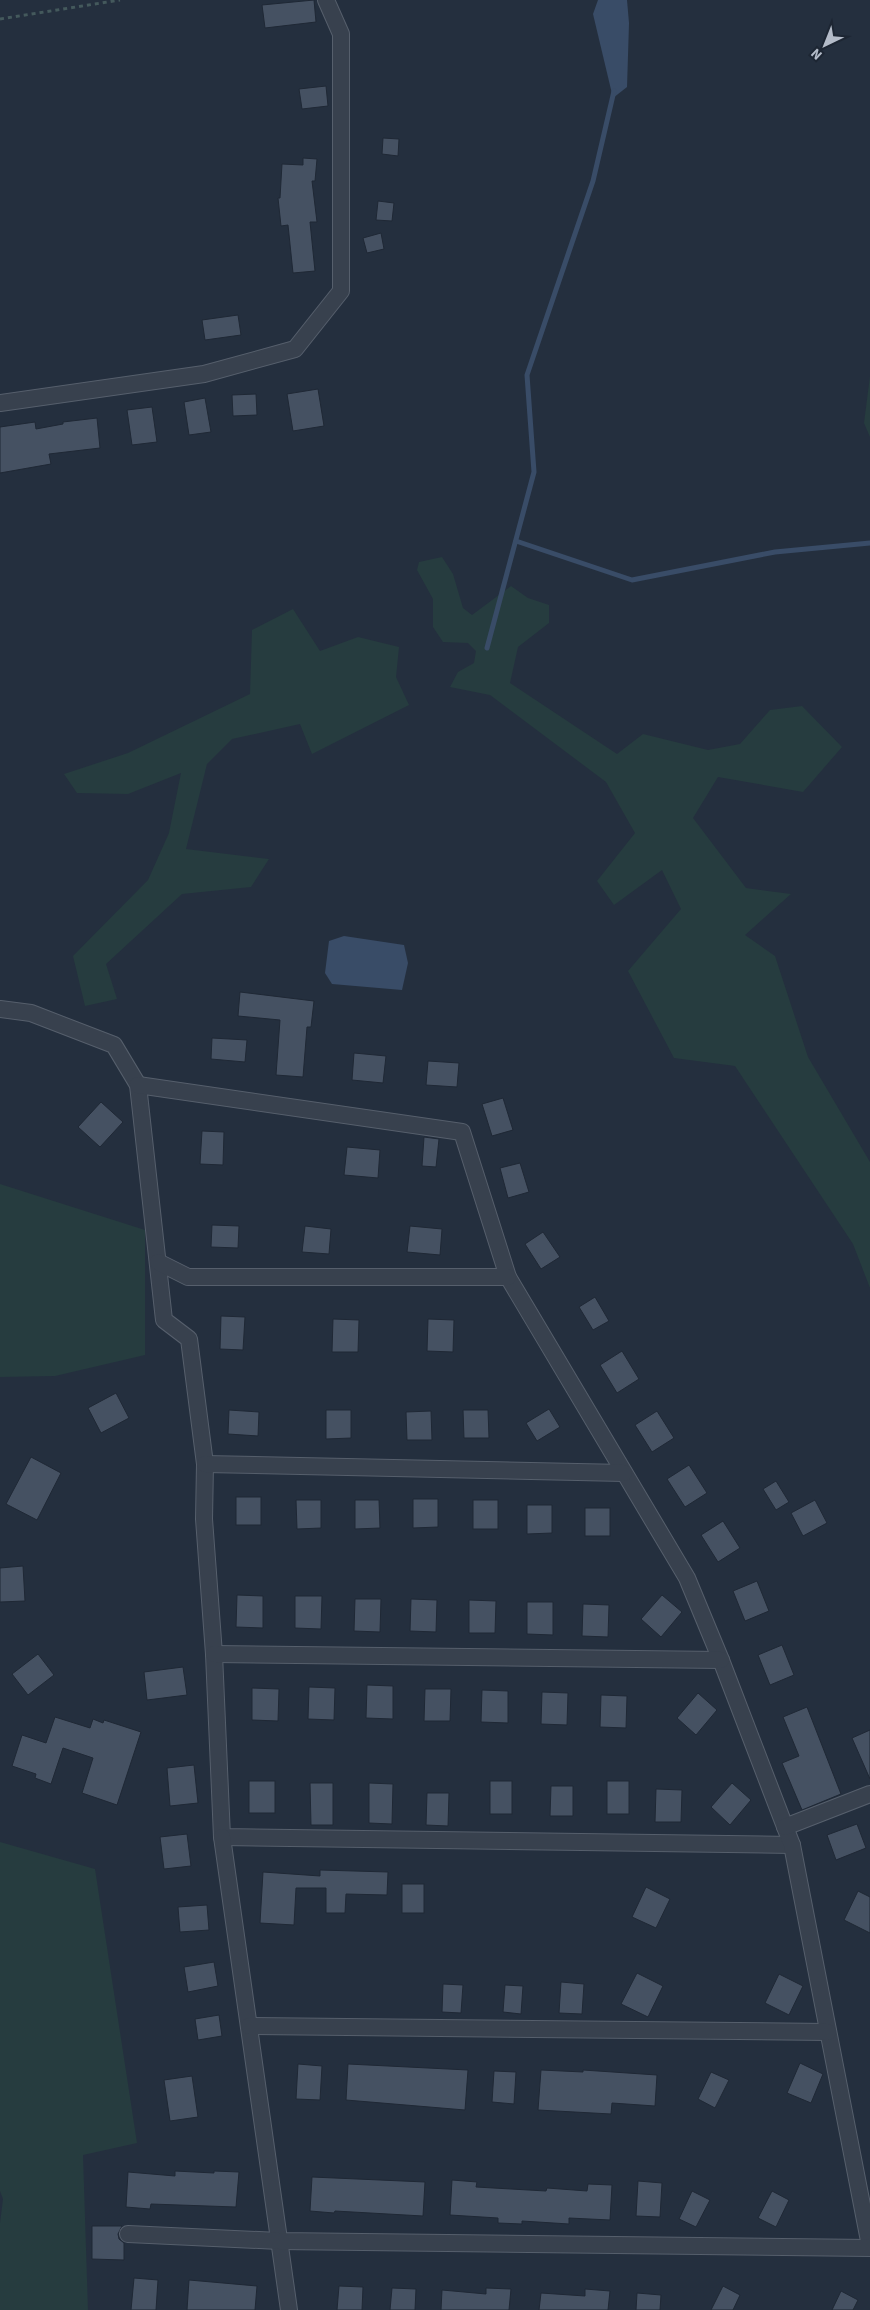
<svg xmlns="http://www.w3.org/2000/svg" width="870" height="2310" viewBox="0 0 870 2310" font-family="'Source Sans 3',sans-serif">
<rect width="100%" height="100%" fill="#242f3e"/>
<g fill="#263c3f">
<path d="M870,376V437L864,423Z"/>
<path d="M442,557L453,574L463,608L472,615L511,586L528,598L549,605V623L518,647L510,683L617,754L643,734L708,750L740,744L770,710L802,706L842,747L803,792L718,777L693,818L746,888L791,894L745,935L775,956L808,1057L870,1162V1288L853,1244L735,1066L674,1058L628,971L681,909L662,870L614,905L597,881L635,833L606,782L490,695L450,687L458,672L474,663L476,651L468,643L443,642L433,627V599L417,570L419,562Z"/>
<path d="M293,609L320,651L358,637L399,647L396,677L409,705L312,754L300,724L232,739L207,764L186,849L269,859L251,887L182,894L106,964L117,999L85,1006L73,956L148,880L169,833L181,773L128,794L77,793L64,774L128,753L250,694L252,630Z"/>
<path d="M0,1184L145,1230V1355L55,1376L0,1377Z"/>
<path d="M0,1842L95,1869L137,2143L83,2155L88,2310H0V2223L3,2199L0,2191Z"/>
</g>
<g fill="#394c67">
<path d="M598,0H627L629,23L627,87L613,98L593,14Z"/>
<path d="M344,936L404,945L408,963L402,990L332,984L325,973L329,941Z"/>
</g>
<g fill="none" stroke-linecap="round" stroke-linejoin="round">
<g stroke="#394c67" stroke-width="5">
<path d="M516,541L632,580L775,552L870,543"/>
<path d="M487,648L534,472L527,375L593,181L614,91"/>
</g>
</g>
<g fill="#455162" stroke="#1f2835">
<path d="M314,0L316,22L265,28L262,5Z"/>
<path d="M326,86L328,106L302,109L299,89Z"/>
<path d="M383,138L399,139L398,156L382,154Z"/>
<path d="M303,158L317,159L315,181H312L317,222H310L315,271L293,273L288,225L281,226L278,198H280L282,164L303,165Z"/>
<path d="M378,201L394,203L392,221L376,220Z"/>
<path d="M381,233L384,249L367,253L363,238Z"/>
<path d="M238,315L241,335L205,340L202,320Z"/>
<path d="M318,389L324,426L293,431L287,394Z"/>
<path d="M256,394L257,415L233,416L232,395Z"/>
<path d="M205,398L211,432L189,435L184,402Z"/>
<path d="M152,407L157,442L132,445L127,410Z"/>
<path d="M97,418L100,448L49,454L51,464L0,473V427L35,422L36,429L63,424V422Z"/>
<path d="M240,992L314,1001L311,1027H307L303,1077L276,1075L280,1020L238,1016Z"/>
<path d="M212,1038L247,1040L245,1062L211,1059Z"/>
<path d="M354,1053L386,1056L383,1083L352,1080Z"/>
<path d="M428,1061L459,1063L457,1087L426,1085Z"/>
<path d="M503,1098L513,1130L492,1136L482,1104Z"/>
<path d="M101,1102L123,1122L100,1147L78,1127Z"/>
<path d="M202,1131L224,1132L223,1165L200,1164Z"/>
<path d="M424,1137L439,1139L436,1167L422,1166Z"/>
<path d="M347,1147L380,1150L378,1178L344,1175Z"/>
<path d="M520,1163L529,1192L508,1198L500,1168Z"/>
<path d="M212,1225L239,1226L238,1248L211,1247Z"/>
<path d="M305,1226L331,1229L329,1254L302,1252Z"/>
<path d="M410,1226L442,1229L440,1255L407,1252Z"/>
<path d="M543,1232L560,1257L541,1269L525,1244Z"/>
<path d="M595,1297L609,1321L593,1330L579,1307Z"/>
<path d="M221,1316L245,1317L243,1350L220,1349Z"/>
<path d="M333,1319L359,1320L358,1352H332Z"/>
<path d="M428,1319L454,1320L453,1352L427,1351Z"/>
<path d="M622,1351L639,1379L617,1393L600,1365Z"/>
<path d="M116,1393L129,1418L101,1433L88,1408Z"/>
<path d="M549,1409L560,1427L537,1441L526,1423Z"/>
<path d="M229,1410L259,1412L258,1436L228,1434Z"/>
<path d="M326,1410H351V1438L326,1439Z"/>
<path d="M463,1410H488L489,1438H464Z"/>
<path d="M431,1411L432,1440H407L406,1412Z"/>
<path d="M657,1411L674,1438L652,1452L635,1425Z"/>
<path d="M31,1457L61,1473L37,1520L6,1504Z"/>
<path d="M689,1465L707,1493L685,1507L667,1479Z"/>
<path d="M776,1481L789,1502L776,1510L763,1489Z"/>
<rect x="236" y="1497" width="25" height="28"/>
<path d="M413,1499H438V1527L413,1528Z"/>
<path d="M296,1500H321V1528L297,1529Z"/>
<path d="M355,1500H379L380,1528L355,1529Z"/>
<rect x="473" y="1500" width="25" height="29"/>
<path d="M815,1500L827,1523L803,1536L791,1513Z"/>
<path d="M527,1505H552V1533L527,1534Z"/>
<rect x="585" y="1508" width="25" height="28"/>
<path d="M723,1521L740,1548L718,1562L701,1535Z"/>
<path d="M23,1566L25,1601L0,1602V1568Z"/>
<path d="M757,1581L769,1611L745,1621L733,1591Z"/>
<path d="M237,1595L263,1596V1628L236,1627Z"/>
<path d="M662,1595L682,1612L661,1637L641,1619Z"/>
<path d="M295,1596H322L321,1629L295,1628Z"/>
<path d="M355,1599H381L380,1632L354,1631Z"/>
<path d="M411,1599L437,1600L436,1632L410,1631Z"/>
<path d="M469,1600L496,1601L495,1633H469Z"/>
<path d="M527,1602H553V1635L527,1634Z"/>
<path d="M583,1604L609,1605L608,1637L582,1636Z"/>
<path d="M782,1645L794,1675L770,1685L758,1655Z"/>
<path d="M38,1654L54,1675L28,1695L12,1674Z"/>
<path d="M183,1667L187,1695L147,1700L144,1672Z"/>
<path d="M367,1685L393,1686V1719L366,1718Z"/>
<path d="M309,1687L335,1688L334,1720L308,1719Z"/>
<path d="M252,1688L279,1689L278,1721L252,1720Z"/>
<path d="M425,1689H451L450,1721H424Z"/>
<path d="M482,1690L508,1691V1723L481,1722Z"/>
<path d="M542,1692L568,1693L567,1725L541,1724Z"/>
<path d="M698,1693L717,1710L696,1735L677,1718Z"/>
<path d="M601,1695L627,1696L626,1728L600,1727Z"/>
<path d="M807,1707L841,1794L802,1810L782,1763L799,1756L783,1717Z"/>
<path d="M55,1717L90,1728L93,1719L103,1723L104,1720L141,1732L117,1805L82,1793L93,1758L63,1748L51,1784L35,1778L36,1774L12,1766L22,1735L46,1743Z"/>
<path d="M870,1730V1779L852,1738Z"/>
<path d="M194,1765L198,1803L170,1806L167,1768Z"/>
<rect x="249" y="1781" width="26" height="32"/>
<rect x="490" y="1781" width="22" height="33"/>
<rect x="607" y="1781" width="22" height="33"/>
<path d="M310,1783H333V1825H311Z"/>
<path d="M369,1783L393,1784L392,1824L369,1823Z"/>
<path d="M732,1783L751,1800L730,1825L711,1807Z"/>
<path d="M551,1786H573V1816H550Z"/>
<path d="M656,1789L682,1790L681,1822H655Z"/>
<path d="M427,1793H449L448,1826L426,1825Z"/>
<path d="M857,1824L866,1848L836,1860L827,1835Z"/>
<path d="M187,1834L191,1866L164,1869L160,1837Z"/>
<path d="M320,1870L388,1872L387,1895L346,1894L345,1913H326V1888H296L294,1925L260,1923L263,1872L320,1876Z"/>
<rect x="402" y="1884" width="22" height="29"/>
<path d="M646,1887L670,1899L656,1928L632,1917Z"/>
<path d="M858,1891L870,1897V1933L844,1920Z"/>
<path d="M207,1905L209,1930L180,1932L178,1907Z"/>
<path d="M214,1962L218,1986L188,1992L184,1967Z"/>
<path d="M637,1973L663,1986L648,2017L621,2004Z"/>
<path d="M779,1974L803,1986L789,2015L765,2003Z"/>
<path d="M561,1982L584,1984L582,2014L559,2013Z"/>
<path d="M443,1984L463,1985L461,2013L442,2012Z"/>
<path d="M505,1985L523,1986L521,2014L503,2012Z"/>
<path d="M219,2015L222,2036L198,2040L195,2019Z"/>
<path d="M800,2063L823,2074L811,2103L787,2093Z"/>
<path d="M298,2064L322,2066L320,2100L296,2099Z"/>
<path d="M348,2064L468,2070L465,2110L346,2100Z"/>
<path d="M541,2070L583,2072V2070L657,2075L655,2106L612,2103L611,2114L538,2110Z"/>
<path d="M494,2071L516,2072L514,2104L492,2102Z"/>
<path d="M711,2072L729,2080L715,2108L698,2099Z"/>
<path d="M192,2076L198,2117L170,2121L164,2080Z"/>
<path d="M175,2171L214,2173V2171L239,2172L236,2207L151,2204L150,2209L126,2207L128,2172L175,2176Z"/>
<path d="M312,2177L425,2182L423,2216L335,2211L334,2213L310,2211Z"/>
<path d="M452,2180L477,2182L476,2187L546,2191L547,2188L587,2191L588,2184L612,2185L610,2220L569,2218V2224L522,2221V2224L498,2223V2218L450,2215Z"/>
<path d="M638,2181L662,2183L660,2217L636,2216Z"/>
<path d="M692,2191L710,2200L696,2227L679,2219Z"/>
<path d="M772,2191L789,2200L776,2227L758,2218Z"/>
<path d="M92,2226H122L118,2234L119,2239L124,2243V2260L92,2259Z"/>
<path d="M134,2278L158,2280L156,2310H131Z"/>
<path d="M189,2280L257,2286L255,2310H187Z"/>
<path d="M339,2286L363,2287L362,2310H337Z"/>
<path d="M723,2286L740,2295L733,2310H711Z"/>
<path d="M392,2288L416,2289L415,2310H390Z"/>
<path d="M486,2288L511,2289L509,2310H441L442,2290L486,2294Z"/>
<path d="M585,2289L610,2291L608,2310H539L541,2293L585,2296Z"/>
<path d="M841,2291L858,2300L853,2310H832Z"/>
<path d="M637,2293L661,2295L660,2310H636Z"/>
</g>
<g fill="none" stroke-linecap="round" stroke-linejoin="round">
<g stroke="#565f6c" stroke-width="18">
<g id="street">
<path d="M0,403L204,374L295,349L341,291V34L326,0"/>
<path d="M0,1009L31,1013L114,1045L138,1085L164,1320L189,1339L205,1464L204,1519L214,1654L222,1837L792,1845"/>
<path d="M138,1085L462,1132L508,1277L687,1578L721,1660L792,1845L870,2246"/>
<path d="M158,1262L188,1277H508"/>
<path d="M205,1464L624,1473"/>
<path d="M214,1654L721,1660"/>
<path d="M785,1827L870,1794"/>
<path d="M222,1837L289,2310"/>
<path d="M249,2026L828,2032"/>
<path d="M128,2234L279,2241L870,2248"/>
</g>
</g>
<path stroke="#44595c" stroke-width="3" stroke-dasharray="4 4" stroke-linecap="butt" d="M0,19L120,0"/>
<use href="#street" stroke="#38414e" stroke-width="16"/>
</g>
<g transform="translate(825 45) rotate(223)" stroke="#1d2633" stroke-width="4" paint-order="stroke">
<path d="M0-4L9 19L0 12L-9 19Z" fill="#b4bcc9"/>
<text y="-8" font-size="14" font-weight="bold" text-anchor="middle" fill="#b4bcc9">N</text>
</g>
</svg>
